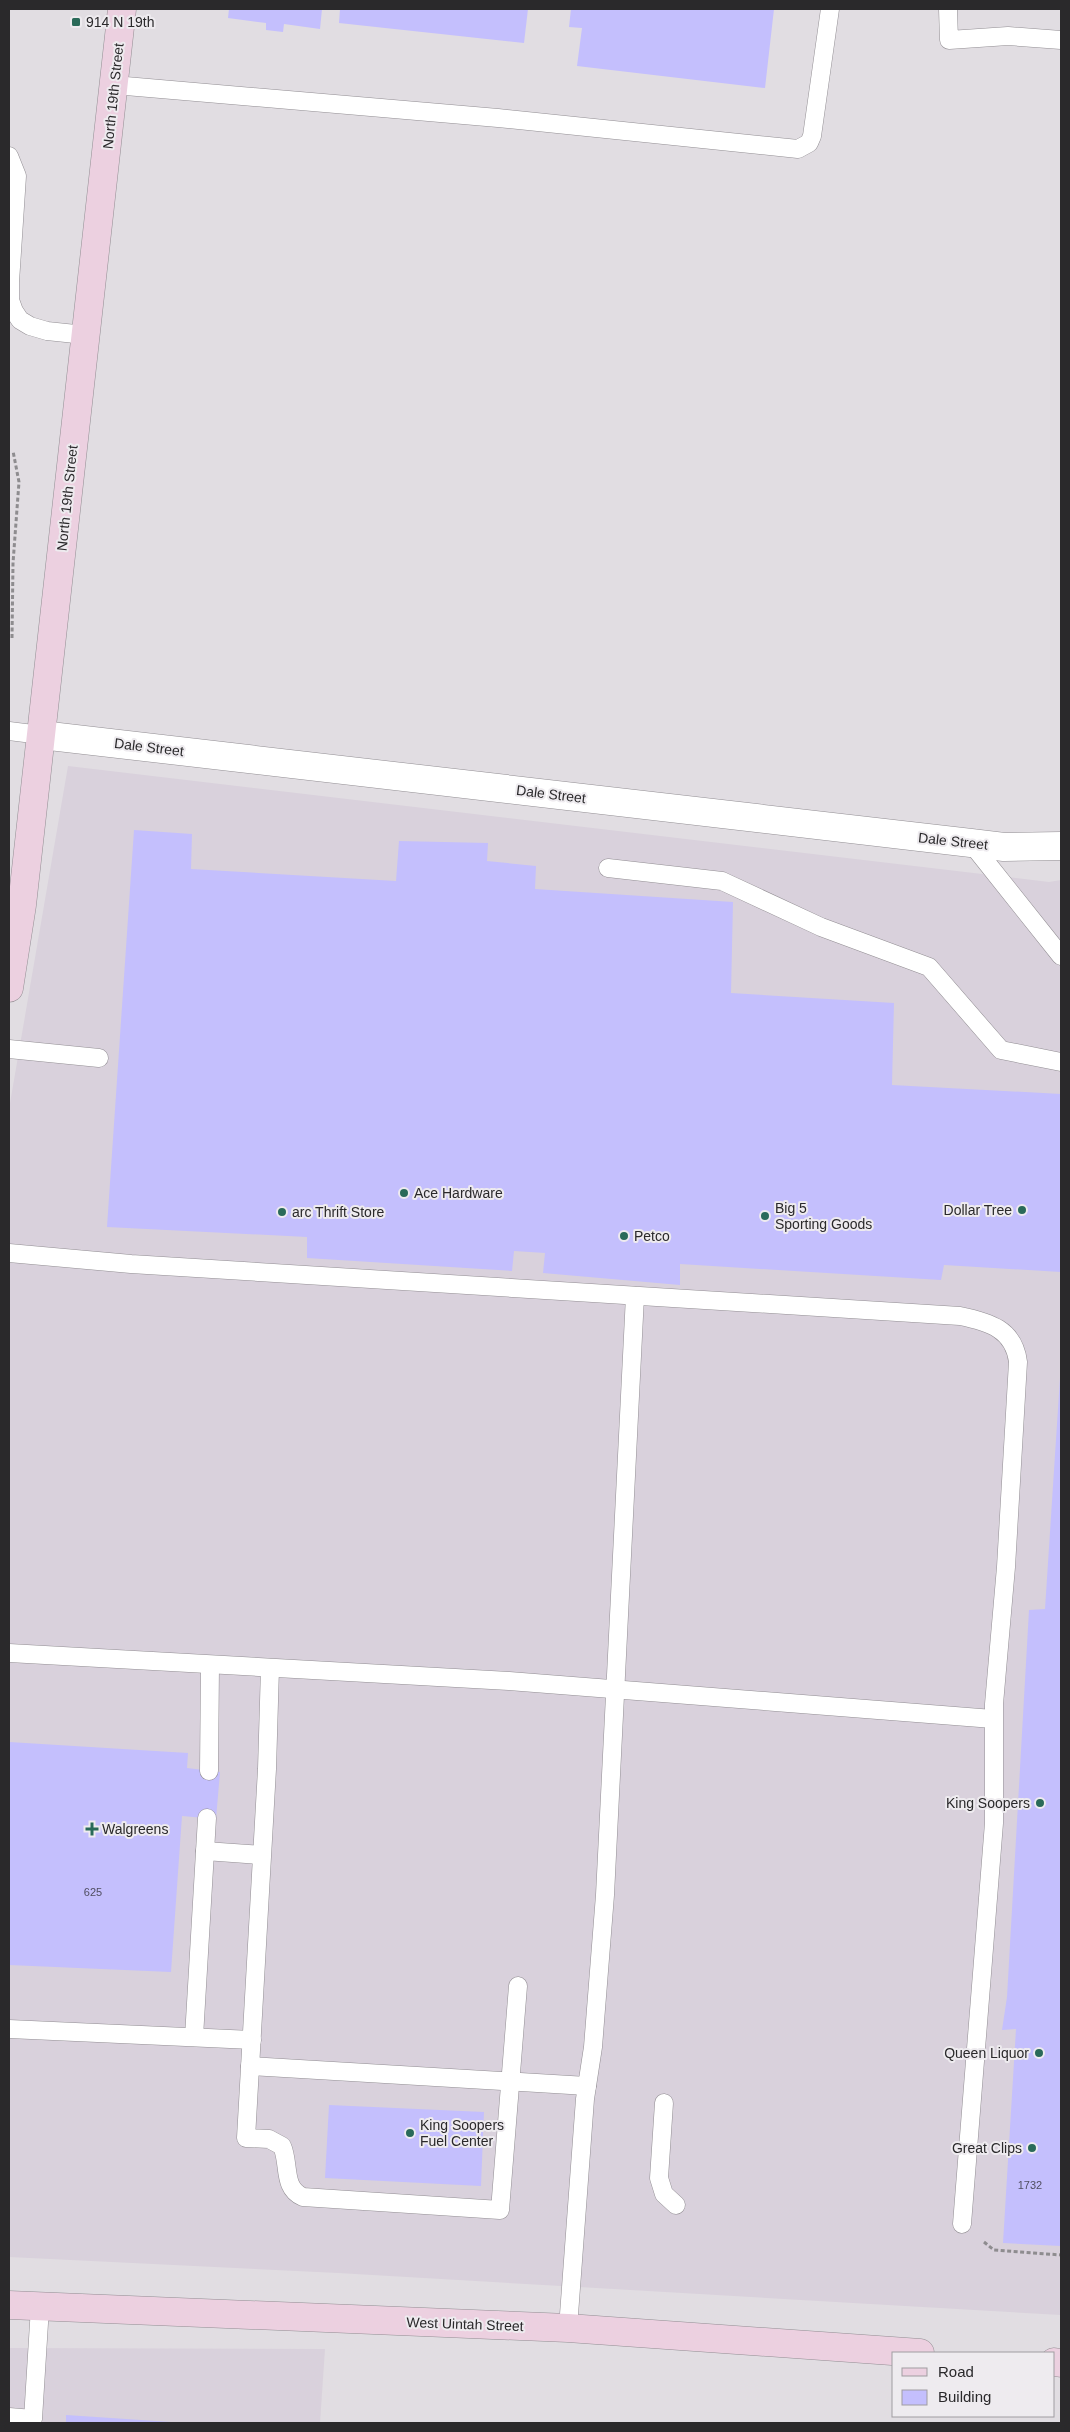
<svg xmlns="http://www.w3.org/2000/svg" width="1070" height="2432" viewBox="0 0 1070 2432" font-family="Arial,sans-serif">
<rect width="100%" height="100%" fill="#e1dde2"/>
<g fill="#d9d1dc">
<path d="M68,766L1049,882L1061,880V2315L338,2273L9,2257V1109Z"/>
<path d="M9,2348L325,2349L320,2423H9Z"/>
</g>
<g fill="#c4bffd">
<path d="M229,9H322L320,29L284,24L283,32L266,30V23L228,18Z"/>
<path d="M340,9H528L524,43L339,23Z"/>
<path d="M571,9H774L765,88L577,66L582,28L569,27Z"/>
<path d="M134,830L192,834L191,869L396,881L399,841L488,843L487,861L536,866L535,889L733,902L731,993L894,1003L892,1085L1061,1094V1272L944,1265L941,1280L680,1264V1285L543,1273L545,1253L514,1251L512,1271L307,1258V1237L107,1227Z"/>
<path d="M1060,1378L1061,1379V2246L1003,2243L1016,2029L1002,2030L1007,1997L1029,1610L1045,1609Z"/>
<path d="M9,1742L188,1753L187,1768L220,1772L216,1819L182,1816L171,1972L9,1965Z"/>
<path d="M329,2105L484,2112L481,2186L325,2178Z"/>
<path d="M66,2415L171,2422V2423H66Z"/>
</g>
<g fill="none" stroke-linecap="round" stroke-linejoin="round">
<g stroke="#928e93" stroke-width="19">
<g id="lane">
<path d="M948,9L949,40L1008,36L1061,40"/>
<path d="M114,85L498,118L798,149L809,143L812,136L830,9"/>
<path d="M9,156L17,176L10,282V300L14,311L20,320L30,326L47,331L85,335"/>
<path d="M9,731L41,735"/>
<path d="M971,843L1061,956"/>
<path d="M608,868L722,881L821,927L929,967L1001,1050L1061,1062"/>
<path d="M9,1049L99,1058"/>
<path d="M9,1253L131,1264L960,1316C989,1322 1014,1329 1018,1362L1006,1567L994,1704V1823L962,2224"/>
<path d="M9,1653L509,1681L993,1719"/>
<path d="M270,1668L267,1769L246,2138L269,2139L282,2146C290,2164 282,2188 303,2197L500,2210L518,1986"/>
<path d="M209,1771L210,1665"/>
<path d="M205,1851L261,1855"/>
<path d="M9,2029L252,2040"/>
<path d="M194,2037L207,1818"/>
<path d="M250,2066L587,2086"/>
<path d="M664,2103L659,2178L664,2194L676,2205"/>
<path d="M568,2328L585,2099L593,2047L605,1895L635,1296"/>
<path d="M9,2417L33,2419L40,2307"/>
</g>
</g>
<g stroke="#928e93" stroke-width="29">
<path id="street" d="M41,735L971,843L1004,847L1061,846"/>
</g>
<g stroke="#928e93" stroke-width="29">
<g id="secondary">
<path d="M9,988L22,905L122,9"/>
<path d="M9,2305L568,2328L920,2353"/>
<path d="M1054,2362L1061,2363"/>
</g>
</g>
<g stroke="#8e8c8f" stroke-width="3" stroke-dasharray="4 2.5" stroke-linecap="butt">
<path d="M12,638L13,563L19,482L13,451"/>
<path d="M984,2242L994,2250L1061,2255"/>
</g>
<use href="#lane" stroke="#fff" stroke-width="18"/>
<use href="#street" stroke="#fff" stroke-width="28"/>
<use href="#secondary" stroke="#ecd0e0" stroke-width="28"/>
</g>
<g fill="#2a6a59" stroke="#eeebef" stroke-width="2">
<rect x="71" y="17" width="10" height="10" rx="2.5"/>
<circle cx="404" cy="1193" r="5"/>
<circle cx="1022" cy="1210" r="5"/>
<circle cx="282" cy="1212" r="5"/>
<circle cx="765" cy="1216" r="5"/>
<circle cx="624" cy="1236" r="5"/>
<circle cx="1040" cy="1803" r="5"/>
<path d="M89.5 1821.5h5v5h5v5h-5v5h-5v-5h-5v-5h5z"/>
<circle cx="1039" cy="2053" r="5"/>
<circle cx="410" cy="2133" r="5"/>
<circle cx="1032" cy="2148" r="5"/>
</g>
<g text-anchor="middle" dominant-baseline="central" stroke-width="4" stroke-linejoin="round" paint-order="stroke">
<g font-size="11" fill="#504e60">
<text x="93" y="1892">625</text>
<text x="1030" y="2185">1732</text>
</g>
<g font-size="14" fill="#2a292b" stroke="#eeebef" text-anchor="start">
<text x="86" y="22">914 N 19th</text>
<text x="414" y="1193">Ace Hardware</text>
<text x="775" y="1208">Big 5<tspan x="775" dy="16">Sporting Goods</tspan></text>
<text x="1012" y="1210" text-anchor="end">Dollar Tree</text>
<text x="292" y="1212">arc Thrift Store</text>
<text x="634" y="1236">Petco</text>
<text x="1030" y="1803" text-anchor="end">King Soopers</text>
<text x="102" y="1829">Walgreens</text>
<text x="1029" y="2053" text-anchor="end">Queen Liquor</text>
<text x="420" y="2125">King Soopers<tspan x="420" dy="16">Fuel Center</tspan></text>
<text x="1022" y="2148" text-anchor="end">Great Clips</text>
</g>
<g font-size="14" fill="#2a292b" stroke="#eeebef">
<text transform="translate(113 96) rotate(-84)">North 19th Street</text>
<text transform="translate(67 498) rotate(-84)">North 19th Street</text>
<text transform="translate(149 747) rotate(7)">Dale Street</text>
<text transform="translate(551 794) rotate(7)">Dale Street</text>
<text transform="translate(953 841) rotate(6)">Dale Street</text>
<text transform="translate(465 2324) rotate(2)">West Uintah Street</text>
</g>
</g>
<rect width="1070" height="2432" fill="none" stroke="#2a292b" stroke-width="20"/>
<rect x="892" y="2352" width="162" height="65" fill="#eeebef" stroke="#a09da1"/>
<rect x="902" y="2368" width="25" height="8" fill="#ecd0e0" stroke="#a09da1"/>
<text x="938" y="2377" font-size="15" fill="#2a292b">Road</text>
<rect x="902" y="2390" width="25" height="15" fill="#c4bffd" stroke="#a09da1"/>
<text x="938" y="2402" font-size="15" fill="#2a292b">Building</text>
</svg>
